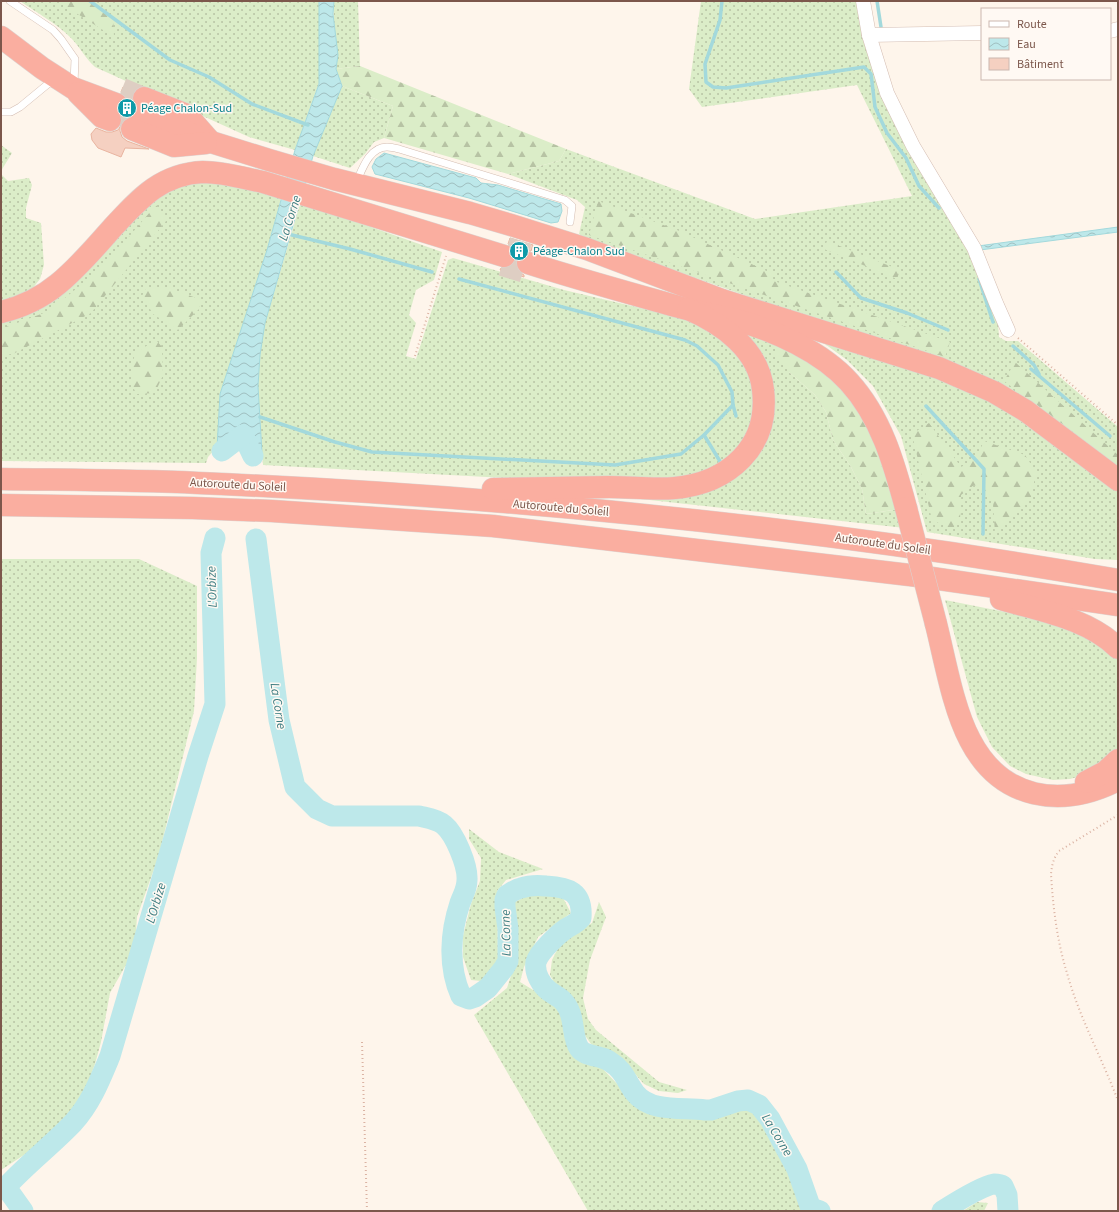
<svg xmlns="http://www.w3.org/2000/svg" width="1119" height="1212" viewBox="0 0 1119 1212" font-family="'Source Sans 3',sans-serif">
<defs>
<pattern id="grass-dots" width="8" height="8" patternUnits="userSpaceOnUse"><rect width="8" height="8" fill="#dbedc8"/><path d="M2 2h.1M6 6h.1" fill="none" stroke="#b7c3a4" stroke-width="1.8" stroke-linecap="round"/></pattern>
<pattern id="forest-firs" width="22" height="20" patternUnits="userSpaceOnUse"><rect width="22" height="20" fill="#dbedc8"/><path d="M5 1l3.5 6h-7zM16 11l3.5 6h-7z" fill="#b7c3a4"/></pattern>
<pattern id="water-waves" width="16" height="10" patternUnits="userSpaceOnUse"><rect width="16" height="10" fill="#bde8ea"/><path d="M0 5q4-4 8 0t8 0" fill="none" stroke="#9fbfc0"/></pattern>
</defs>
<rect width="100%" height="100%" fill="#fef5eb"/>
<g fill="url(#grass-dots)">
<path d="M20,1H319V83L295,150L249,137L95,67C85,58 80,47 71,38C56,23 37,13 20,1Z"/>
<path d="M334,1H358L360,66L336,69C339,46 332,24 334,1Z"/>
<path d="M701,1H862L868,42L977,261L998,323L999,337L1006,341H1018L1118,427V473L1038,413L764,302L585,239L579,234L585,207L577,200L508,174L559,161L566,149L755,219L912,196L857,85L702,107L689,89Z"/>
<path d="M342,86L393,106L384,138L374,142L365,154L350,168L313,156Z"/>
<path d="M1,145L12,153L1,171Z"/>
<path d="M1,174L8,181L29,178L32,185L26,208V218L41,223L44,265L40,279L28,294L1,303Z"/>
<path d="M216,178L282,195L267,250L220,394L217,447L208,457L206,463L1,461V320L141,207L185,184Z"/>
<path d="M300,202L442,252L434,280L416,290L409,315L416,323L406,356L416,359L448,260L453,258L564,290L700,322L722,334L756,378L753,425L737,453L694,479L542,480L263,465L258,386L260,355L265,323L294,225Z"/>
<path d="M734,329L789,347V372L815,395L826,412L833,440L851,467L862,489L866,514L900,509L905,528L613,496L707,488L767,428Z"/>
<path d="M818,339L986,394L1118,486V560L1095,559L927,532L901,436L873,386L847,360Z"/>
<path d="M1,559H139L197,586V658L194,711L159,855L137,917L135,944L131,956L110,993L101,1042L95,1064L84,1094L74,1109L30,1151L1,1170Z"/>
<path d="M945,600L1055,622L1075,628L1118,658V747L1112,757L1091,773L1070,779L1053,780L1026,774L1010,766L992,747L977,717Z"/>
<path d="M469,829L499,852L543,869L506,880L497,891L498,959L492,972L481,981L471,980L463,957V936L471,904L480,881L481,858L469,839Z"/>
<path d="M534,892L561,894L571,913L538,937L524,967L520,982L543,996L565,1016L568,1043L575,1056L601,1067L621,1088L628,1099L641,1106L661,1113L691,1116H716L738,1109H750L763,1124L776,1142L802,1208L804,1211H588L474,1015L507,988L516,960L515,902Z"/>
<path d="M599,902L606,917L590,960L583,998L588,1019L596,1030L659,1082L687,1090L678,1093L659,1091L644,1084L628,1066L612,1055L591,1044L584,1034L575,1005L564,991L555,984L550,975L552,960L560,944L577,931L592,923Z"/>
<path d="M977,1202L988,1203L984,1211H963Z"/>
</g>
<g fill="url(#forest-firs)">
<path d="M57,1H93L113,18L114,37Z"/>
<path d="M360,66L566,149L559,161L508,174L384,138L393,106L342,86L336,69Z"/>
<path d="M598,201L677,230L771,273V280L950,342L945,357L589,235Z"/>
<path d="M156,205L166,221L91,313L13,354L1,355V329L49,311L104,266Z"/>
<path d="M827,241L900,270L897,279L824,249Z"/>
<path d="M146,288H169L199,299L200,308L178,330L153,314L142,296Z"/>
<path d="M156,340L162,347L163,375L155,393L137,394C128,382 132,367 135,353Z"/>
<path d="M781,345L849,388L878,439L900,509L866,514L862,489L851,467L833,440L826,412L815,395L789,372L775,353Z"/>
<path d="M1015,362L1118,455V469L1004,381Z"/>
<path d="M929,423L961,467L976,459L984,441L1025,455L1036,472L1031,498L995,534L993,500L984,488L974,485L961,495L960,520L952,529L932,520L912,434Z"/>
</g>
<g fill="url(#water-waves)" stroke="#a3d9dc">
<path d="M319,1H334L333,14L338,55L336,69L342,86L313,156L265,323L260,355L258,386L262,453L217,448L220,394L267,250L295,150L319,84Z"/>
<path d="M384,153L476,178L481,183L498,185L561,204L562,211L558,222L551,223L469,198L375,174L372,167L376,159Z"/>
<path d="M1118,227V232L980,250L978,246Z"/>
</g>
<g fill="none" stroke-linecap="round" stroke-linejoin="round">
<g stroke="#a3d9dc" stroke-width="3.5">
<path d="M90,1L170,60L209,77L252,104L308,125"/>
<path d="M722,1L720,20L705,64L706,82L713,87L726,88L864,67L871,74L875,107L887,133L906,158L919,186L939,208"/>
<path d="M877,1L881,27"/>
<path d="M292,235L350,249L432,272"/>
<path d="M836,272L861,298L907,313L948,330"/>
<path d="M459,279L685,340L697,346L718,365L732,392L733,405"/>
<path d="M979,279L993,322"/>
<path d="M1013,346L1034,365L1039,374"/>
<path d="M1031,369L1110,436"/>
<path d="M926,406L984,469L983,534"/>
<path d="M260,417L335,442L372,452L615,465L681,454L704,435"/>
<path d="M721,463L704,435L733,405L736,416"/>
</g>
<g stroke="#bde8ea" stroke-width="21">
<path d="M243,435L253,456"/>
<path d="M222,451L243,435"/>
<path d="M256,539L279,720L295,787L317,809L332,816H419C427,818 437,819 444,825C455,834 468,866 467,880C467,889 463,895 460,903C450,933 448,967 461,996L469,999L475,997L488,988L504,968L508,961V929L505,907V900L507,895C512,892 516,889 521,888C530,885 538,885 546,886C569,887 583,892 581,918C577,923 572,925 567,928C558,934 539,952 536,962C534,973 541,985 549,991C554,995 560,997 564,1002C576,1016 571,1036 579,1048C585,1057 600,1055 609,1061C624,1070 626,1081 635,1093C651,1113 683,1107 705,1110H711L738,1101L748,1100L759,1105L770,1119L797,1169L810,1206L814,1209L820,1211"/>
<path d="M23,1211L6,1187C27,1164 52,1145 73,1123C91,1103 100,1080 110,1056L198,756L215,704L211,553L215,538"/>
<path d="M942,1211C953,1204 982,1186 994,1184C997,1184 1000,1184 1003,1186L1007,1195L1008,1211"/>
</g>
</g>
<g fill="#f5d0c1" stroke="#e9b4a0">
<path d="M123,87L134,91L132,94L133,102L128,106V102L126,96L121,92Z"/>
<path d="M120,127V131L122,137L127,141L149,149L125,148L121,157L98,148L92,140L91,134L96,128L106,132H112L118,130Z"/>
<path d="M510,238L533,245L531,251H525L519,254L516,259V266L519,272L524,275V277L500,270L501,268H507L512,265L516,260V253L513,248L508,244Z"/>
</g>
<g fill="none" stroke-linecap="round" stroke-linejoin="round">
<g stroke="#decec3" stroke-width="22" stroke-dasharray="22 11" stroke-linecap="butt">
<path d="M122,89L144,98"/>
<path d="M113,112L135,121"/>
<path d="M507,248L530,255"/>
<path d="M502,265L525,272"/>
</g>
<g stroke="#d4bdb2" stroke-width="8">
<g id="lane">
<path d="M10,1L53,30L61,39L75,59L74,84"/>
<path d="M2,112H11L20,107L54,79"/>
<path d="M356,183C362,170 369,147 387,147C391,147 395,148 399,149L565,200L572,206L570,222"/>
</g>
</g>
<g stroke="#d4bdb2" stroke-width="15">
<g id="street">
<path d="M863,1L869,35L982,33"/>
<path d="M1110,31L1118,29"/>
<path d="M869,35L887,93L913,146L974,248L996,303L1008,330"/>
</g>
</g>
<g stroke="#ddd3d0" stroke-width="23">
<g id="highway">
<path d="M1,37L42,68L73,88L116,104"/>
<path d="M78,93L102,117L110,120"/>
<path d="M144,98L187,115L209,140"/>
<path d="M138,113L211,142L269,160L334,179L470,213L511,225L587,249L722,300L939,368L994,392L1026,411L1118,480"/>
<path d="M132,129L174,146L206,143"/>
<path d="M528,263C578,279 629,293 679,307C698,312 717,315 736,320C774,330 822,352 849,382C881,417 894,463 906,508"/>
<path d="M1,312C22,307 41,298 58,284C79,267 97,245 115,225C141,197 162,174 203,172C223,172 243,178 263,182L504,256"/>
<path d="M1,479C67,480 133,480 198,483C506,496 814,527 1118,580"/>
<path d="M493,489C532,488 570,488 609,487C631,487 653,490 675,488C728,483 770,447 763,390C759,350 723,324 688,309"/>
<path d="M1,505L193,508L272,511L493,526L918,576L1118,605"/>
<path d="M1001,599C1041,611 1087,618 1118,648"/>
<path d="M936,624C945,660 953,708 970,740C1001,800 1061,809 1118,780"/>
<path d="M1086,782L1105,772L1118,760"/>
</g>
</g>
<g stroke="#dbb3a3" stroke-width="2" stroke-dasharray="1 3" stroke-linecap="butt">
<path d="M1018,338L1118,425"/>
<path d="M415,356L446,256"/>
<path d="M1118,815L1059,851C1053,859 1052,865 1051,874C1053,907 1057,941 1067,973C1079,1017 1102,1058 1118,1101"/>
<path d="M362,1042L367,1211"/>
</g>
<use href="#lane" stroke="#fff" stroke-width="7"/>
<use href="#street" stroke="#fff" stroke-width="14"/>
<use href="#highway" stroke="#faaea0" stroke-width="22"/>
<g stroke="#ddd3d0" stroke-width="23" stroke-linecap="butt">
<path id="highway-bridge" d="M906,508L936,624"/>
</g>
<use href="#highway-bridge" stroke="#faaea0" stroke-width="22"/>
</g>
<defs>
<g id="building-disc" transform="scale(1)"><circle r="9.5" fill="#0f9aa8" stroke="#fff9f3"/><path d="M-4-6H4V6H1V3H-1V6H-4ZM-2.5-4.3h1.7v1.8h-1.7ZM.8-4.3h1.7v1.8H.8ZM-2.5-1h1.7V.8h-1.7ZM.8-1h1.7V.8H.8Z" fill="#fff"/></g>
</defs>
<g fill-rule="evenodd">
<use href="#building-disc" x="127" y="108"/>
<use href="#building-disc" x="519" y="251"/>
</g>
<g text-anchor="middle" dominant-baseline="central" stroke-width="3" stroke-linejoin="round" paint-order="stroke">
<g font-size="12" fill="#0d838f" stroke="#fff9f3" text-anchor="start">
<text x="141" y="108">Péage Chalon-Sud</text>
<text x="533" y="251">Péage-Chalon Sud</text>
</g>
<g font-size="12" fill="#7c574b" stroke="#fff9f3">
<text transform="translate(238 485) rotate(3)">Autoroute du Soleil</text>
<text transform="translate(561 508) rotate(5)">Autoroute du Soleil</text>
<text transform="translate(883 544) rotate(8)">Autoroute du Soleil</text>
</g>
<g font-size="13" font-style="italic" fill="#3d7d81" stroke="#fff9f3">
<text transform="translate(290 218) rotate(-72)">La Corne</text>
<text transform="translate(212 587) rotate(-92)">L'Orbize</text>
<text transform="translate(278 706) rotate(81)">La Corne</text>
<text transform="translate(156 903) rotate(-73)">L'Orbize</text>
<text transform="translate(506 933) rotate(-91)">La Corne</text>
<text transform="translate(777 1135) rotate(59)">La Corne</text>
</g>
</g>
<rect width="1119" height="1212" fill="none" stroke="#7c574b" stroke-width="4"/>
<rect x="981" y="8" width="130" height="72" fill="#fff9f3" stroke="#cbb8b0"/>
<rect x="989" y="21" width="20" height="6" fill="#ffffff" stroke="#cbb8b0"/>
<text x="1017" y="28" font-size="12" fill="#7c574b">Route</text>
<rect x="989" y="38" width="20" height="12" fill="url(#water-waves)" stroke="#cbb8b0"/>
<text x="1017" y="48" font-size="12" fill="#7c574b">Eau</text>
<rect x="989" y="58" width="20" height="12" fill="#f5d0c1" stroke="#cbb8b0"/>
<text x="1017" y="68" font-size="12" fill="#7c574b">Bâtiment</text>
</svg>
